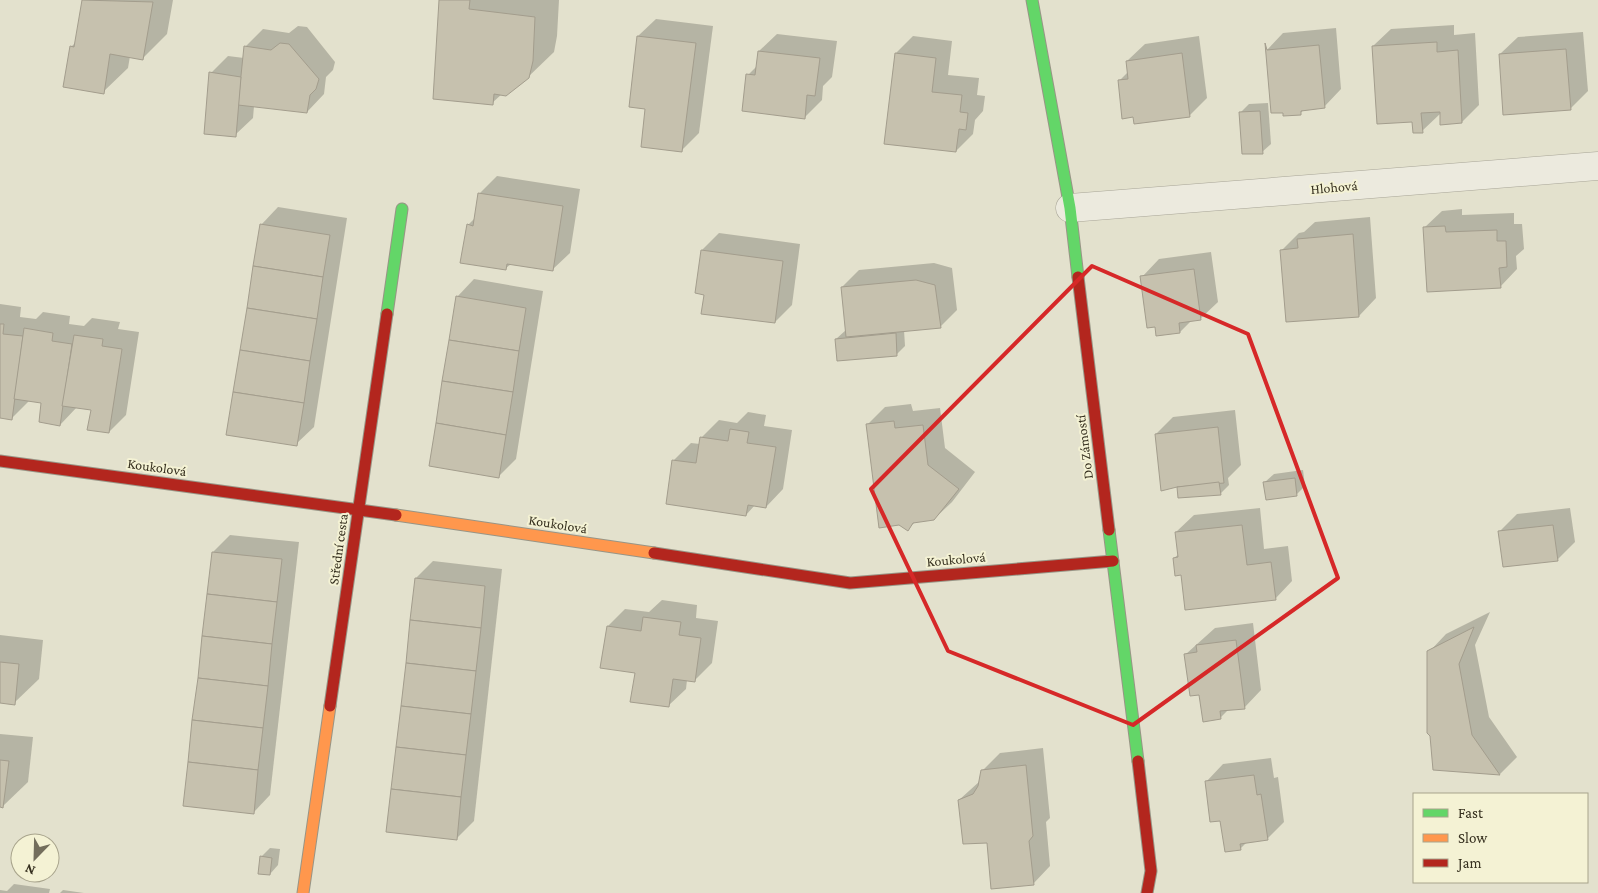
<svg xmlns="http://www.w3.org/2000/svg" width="1598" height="893" viewBox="0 0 1598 893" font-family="'Crimson Pro',serif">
<rect width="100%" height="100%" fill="#e3e1cd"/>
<g fill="#0003">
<path d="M83,0H173L167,34L143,58L130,56L128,68L103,92L71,47L76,42Z"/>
<path d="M441,0H559L557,36L554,52L528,77L502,94L492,103Z"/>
<path d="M656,19L713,26L699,133L682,150L646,108L638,36Z"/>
<path d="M1454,25V35L1475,33L1479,105L1462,122L1441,113L1422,131L1413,120L1373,46L1391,29Z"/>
<path d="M298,26L307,27L335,62L333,70L326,77L324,94L307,112L254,106L253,118L235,135L211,73L228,56L244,58L246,46L263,29L289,33Z"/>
<path d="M1336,28L1341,89L1324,107L1305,109L1300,113L1266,51L1283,33Z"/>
<path d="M1583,32L1588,91L1570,109L1500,54L1518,37Z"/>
<path d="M777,34L837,41L832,77L823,86L822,100L804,118L748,75L758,65L759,51Z"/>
<path d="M913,36L952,41L948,75L979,78L977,95L985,96L983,111L975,120L973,134L956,151L896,53Z"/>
<path d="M1199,36L1207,98L1189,116H1134L1119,81L1128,72L1127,61L1145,44Z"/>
<path d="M1268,103L1271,144L1262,152L1240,113L1249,104Z"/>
<path d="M497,176L580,189L570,253L552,270L511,264L506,268L468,225L476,217L479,194Z"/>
<path d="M278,207L347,218L314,427L296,444L261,225Z"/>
<path d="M1462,209V215L1514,213V224H1522L1524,249L1516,256L1517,269L1500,287L1424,228L1442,211Z"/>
<path d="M1370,217L1376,298L1359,316L1288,321L1282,250L1299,233L1304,232L1315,222Z"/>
<path d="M719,233L800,244L792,305L775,322L705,294L702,250Z"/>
<path d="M1211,252L1218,302L1200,319L1192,320L1180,332L1142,277L1159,259Z"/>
<path d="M934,263L952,268L957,310L940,327L904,330L905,346L897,354L836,339L846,330L842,287L859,270Z"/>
<path d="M474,279L543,291L516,459L499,476L457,297Z"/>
<path d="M0,304L21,307L20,317L36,319L43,312L70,316L69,324L84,326L92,318L120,322L118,329L139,332L126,415L109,432L92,409L77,407L60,425L43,402L29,401L11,419L0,417Z"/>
<path d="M911,404L913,411L940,408L945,448L975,472L952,502L934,519L916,521L908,529L868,424L885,407Z"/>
<path d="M1235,410L1241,465L1228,478L1229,485L1220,494L1178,485L1156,434L1173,417Z"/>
<path d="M748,412L766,415L764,426L792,430L783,489L766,507L755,505L746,515L667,503L674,460L691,443L700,444L701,438L719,420L737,423Z"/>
<path d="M1303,470L1305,486L1296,495L1265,482L1274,474Z"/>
<path d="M1260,508L1264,549L1288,546L1292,581L1275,599L1183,574L1174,558L1179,554L1176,532L1194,515Z"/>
<path d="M1570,508L1575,542L1558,559L1504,566L1500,531L1517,514Z"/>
<path d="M230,535L299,542L270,795L253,813L213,552Z"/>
<path d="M433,561L502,569L474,821L456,839L416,578Z"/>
<path d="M662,600L697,605L696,618L718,621L712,663L694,681L687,680L686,689L668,706L636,672L608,626L625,609L649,612Z"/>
<path d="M1490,612L1475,645L1489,717L1517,757L1500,774L1434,769L1429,652L1446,634Z"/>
<path d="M1253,623L1261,690L1244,708L1229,709L1220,718L1200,693L1186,654L1215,628Z"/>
<path d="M0,635L43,640L39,679L14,703L0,702Z"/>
<path d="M0,734L33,737L28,782L3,806H0Z"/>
<path d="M1043,748L1050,818L1046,822L1050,866L1033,884L988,842L959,800L980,781L982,771L1000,753Z"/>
<path d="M1271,758L1274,778L1278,777L1284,822L1267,839L1248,841L1240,849L1221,819L1206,782L1223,764Z"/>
<path d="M270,848L280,849L278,865L270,874L261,857Z"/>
<path d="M14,884L50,889L49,893H0V890L7,891Z"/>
<path d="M63,890L84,893H60Z"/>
</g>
<g fill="#c6c1ae" stroke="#a39d8d">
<path d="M82,0L153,2L143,60L110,54L104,94L63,87L70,46L74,47Z"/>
<path d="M439,0H470L469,9L535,17L533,61L529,78L506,96L494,94L493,105L433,99Z"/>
<path d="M637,36L696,43L682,152L641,147L645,109L629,107Z"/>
<path d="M1437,42V52L1458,50L1462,123L1440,125V112L1421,113L1423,133H1413L1412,122L1377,124L1372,46Z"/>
<path d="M280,43L289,44L319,79L316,89L310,95L307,113L238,105L244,46L271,50Z"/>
<path d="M1265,43L1267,50L1319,45L1325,108L1301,111V115L1283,116V113H1271Z"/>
<path d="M1566,49L1571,110L1503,115L1499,54Z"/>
<path d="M758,51L820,58L815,96L807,95L805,119L742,111L746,74L755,75Z"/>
<path d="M895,53L936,58L932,92L962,95L960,112L968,113L966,130L959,129L956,152L884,144Z"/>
<path d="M1182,53L1190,117L1134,124L1133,117L1122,119L1118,80L1128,79L1126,61Z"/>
<path d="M209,72L241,77L236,137L204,134Z"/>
<path d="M1260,111L1263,154H1242L1239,112Z"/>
<path d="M478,193L563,206L553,271L507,264L506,270L460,263L467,224L473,226Z"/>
<path d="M260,224L330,235L323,277L253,266Z"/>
<path d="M1445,226L1446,232L1497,230V241H1506L1507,267L1499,268L1501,288L1427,292L1423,227Z"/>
<path d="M1353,234L1359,317L1286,322L1280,250L1298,248L1297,239Z"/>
<path d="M701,250L783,261L775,323L701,314L704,295L695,293Z"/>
<path d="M253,266L323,277L317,319L247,308Z"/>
<path d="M1194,269L1201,320L1179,323L1180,333L1156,336L1155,327L1147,328L1140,276Z"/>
<path d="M916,280L935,285L941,328L846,337L841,287Z"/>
<path d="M456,296L526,308L519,351L449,340Z"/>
<path d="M247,308L317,319L310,361L240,350Z"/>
<path d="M0,324H4L3,334L23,336L12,420L0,418Z"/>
<path d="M24,328L53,333L52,341L72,344L60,426L39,422L41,403L14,399Z"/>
<path d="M896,333L897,356L837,361L835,339Z"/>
<path d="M74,335L103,339L102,346L122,349L109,433L87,430L91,410L62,406Z"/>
<path d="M449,340L519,351L513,392L442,381Z"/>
<path d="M240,350L310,361L304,403L233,392Z"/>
<path d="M442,381L513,392L506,435L436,423Z"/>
<path d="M233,392L304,403L297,446L226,435Z"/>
<path d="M894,421L895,428L923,425L928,465L959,489L934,520L913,523L908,531L899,525L879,528L866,424Z"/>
<path d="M436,423L506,435L499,478L429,466Z"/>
<path d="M1218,427L1224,483L1177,487L1161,491L1155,434Z"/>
<path d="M730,429L749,432L747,443L776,447L766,508L748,505L746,516L666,504L672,460L696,463L700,437L728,441Z"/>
<path d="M1295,478L1297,496L1266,500L1263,482Z"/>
<path d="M1219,482L1221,495L1178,498L1177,487Z"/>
<path d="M1242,525L1247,565L1271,562L1276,600L1185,610L1181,575L1175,576L1173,558L1178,557L1175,532Z"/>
<path d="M1553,525L1558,561L1503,567L1498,531Z"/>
<path d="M212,552L282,559L277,602L207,594Z"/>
<path d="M415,578L485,586L481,628L410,620Z"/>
<path d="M207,594L277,602L272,644L202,636Z"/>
<path d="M643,617L681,622L679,635L701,638L695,682L673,679L669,707L630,702L635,673L600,668L607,626L641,631Z"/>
<path d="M410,620L481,628L476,671L406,663Z"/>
<path d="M1474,627L1459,664L1472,735L1500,775L1433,770L1430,736L1427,733V651Z"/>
<path d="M202,636L272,644L268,686L198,678Z"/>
<path d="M1236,640L1245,709L1220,711L1221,719L1203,722L1199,695L1190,696L1184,654L1197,652L1196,645Z"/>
<path d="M0,662L19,664L15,705L0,703Z"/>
<path d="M406,663L476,671L471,714L401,706Z"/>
<path d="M198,678L268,686L263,728L192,720Z"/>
<path d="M401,706L471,714L466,755L396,747Z"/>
<path d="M192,720L263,728L258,770L188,762Z"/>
<path d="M396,747L466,755L461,797L391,789Z"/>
<path d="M0,760L9,761L3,808L0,807Z"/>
<path d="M188,762L258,770L254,814L183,806Z"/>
<path d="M1026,765L1033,836L1029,841L1034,885L991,889L987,843L963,844L958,800L973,794L978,786L981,770Z"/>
<path d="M1254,775L1257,795L1261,794L1268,840L1240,844L1241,850L1225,852L1220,821L1210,822L1205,781Z"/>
<path d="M391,789L461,797L457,840L386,832Z"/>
<path d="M260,856L272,858L270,875L258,874Z"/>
</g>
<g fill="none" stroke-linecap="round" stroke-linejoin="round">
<g stroke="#a8a597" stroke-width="29">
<path id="street" d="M1070,208L1598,166"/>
</g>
<g stroke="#989586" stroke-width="13">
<g id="fast">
<path d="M1032,0L1070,208L1078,277"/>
<path d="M387,314L402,209"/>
<path d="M1109,530L1138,761"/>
</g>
</g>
<g stroke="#989586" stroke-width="13">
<g id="slow">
<path d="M396,515L654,553"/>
<path d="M303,893L330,706"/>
</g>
</g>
<g stroke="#989586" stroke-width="13">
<g id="jam">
<path d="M1078,277L1109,530"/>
<path d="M0,461L396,515"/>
<path d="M654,553L850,583L1113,561"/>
<path d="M330,706L387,314"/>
<path d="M1138,761L1151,871L1147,893"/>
</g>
</g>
<use href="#street" stroke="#eceade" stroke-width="28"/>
<use href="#fast" stroke="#63d668" stroke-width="11"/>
<use href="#slow" stroke="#ff974d" stroke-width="11"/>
<use href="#jam" stroke="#b3261e" stroke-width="11"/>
</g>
<path fill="none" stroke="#d62828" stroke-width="4" stroke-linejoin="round" d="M1092,266L1248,334L1338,578L1133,725L948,651L871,489Z"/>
<g text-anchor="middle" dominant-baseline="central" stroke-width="4" stroke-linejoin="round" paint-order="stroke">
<g font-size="14" fill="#36301f" stroke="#f4f2d4">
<text transform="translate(1334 187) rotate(-5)">Hlohová</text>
<text transform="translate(1084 447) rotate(-97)">Do Zámostí</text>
<text transform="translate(157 467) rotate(8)">Koukolová</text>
<text transform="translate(558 524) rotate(9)">Koukolová</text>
<text transform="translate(338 549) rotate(-82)">Střední cesta</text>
<text transform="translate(956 559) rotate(-5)">Koukolová</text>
</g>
</g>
<rect x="1413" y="793" width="175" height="90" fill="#f4f2d4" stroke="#a8a48c"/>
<rect x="1423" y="809" width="25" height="8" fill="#63d668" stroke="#a8a48c"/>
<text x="1458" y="818" font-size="15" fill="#36301f">Fast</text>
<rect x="1423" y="834" width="25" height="8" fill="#ff974d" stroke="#a8a48c"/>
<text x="1458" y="843" font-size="15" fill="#36301f">Slow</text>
<rect x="1423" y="859" width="25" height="8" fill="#b3261e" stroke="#a8a48c"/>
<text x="1458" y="868" font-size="15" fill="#36301f">Jam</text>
<g transform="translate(35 858) rotate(203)"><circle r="24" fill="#f4f2d4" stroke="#a8a48c"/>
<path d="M0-4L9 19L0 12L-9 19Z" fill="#736e5c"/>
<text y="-8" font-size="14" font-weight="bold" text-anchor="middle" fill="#36301f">N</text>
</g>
</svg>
